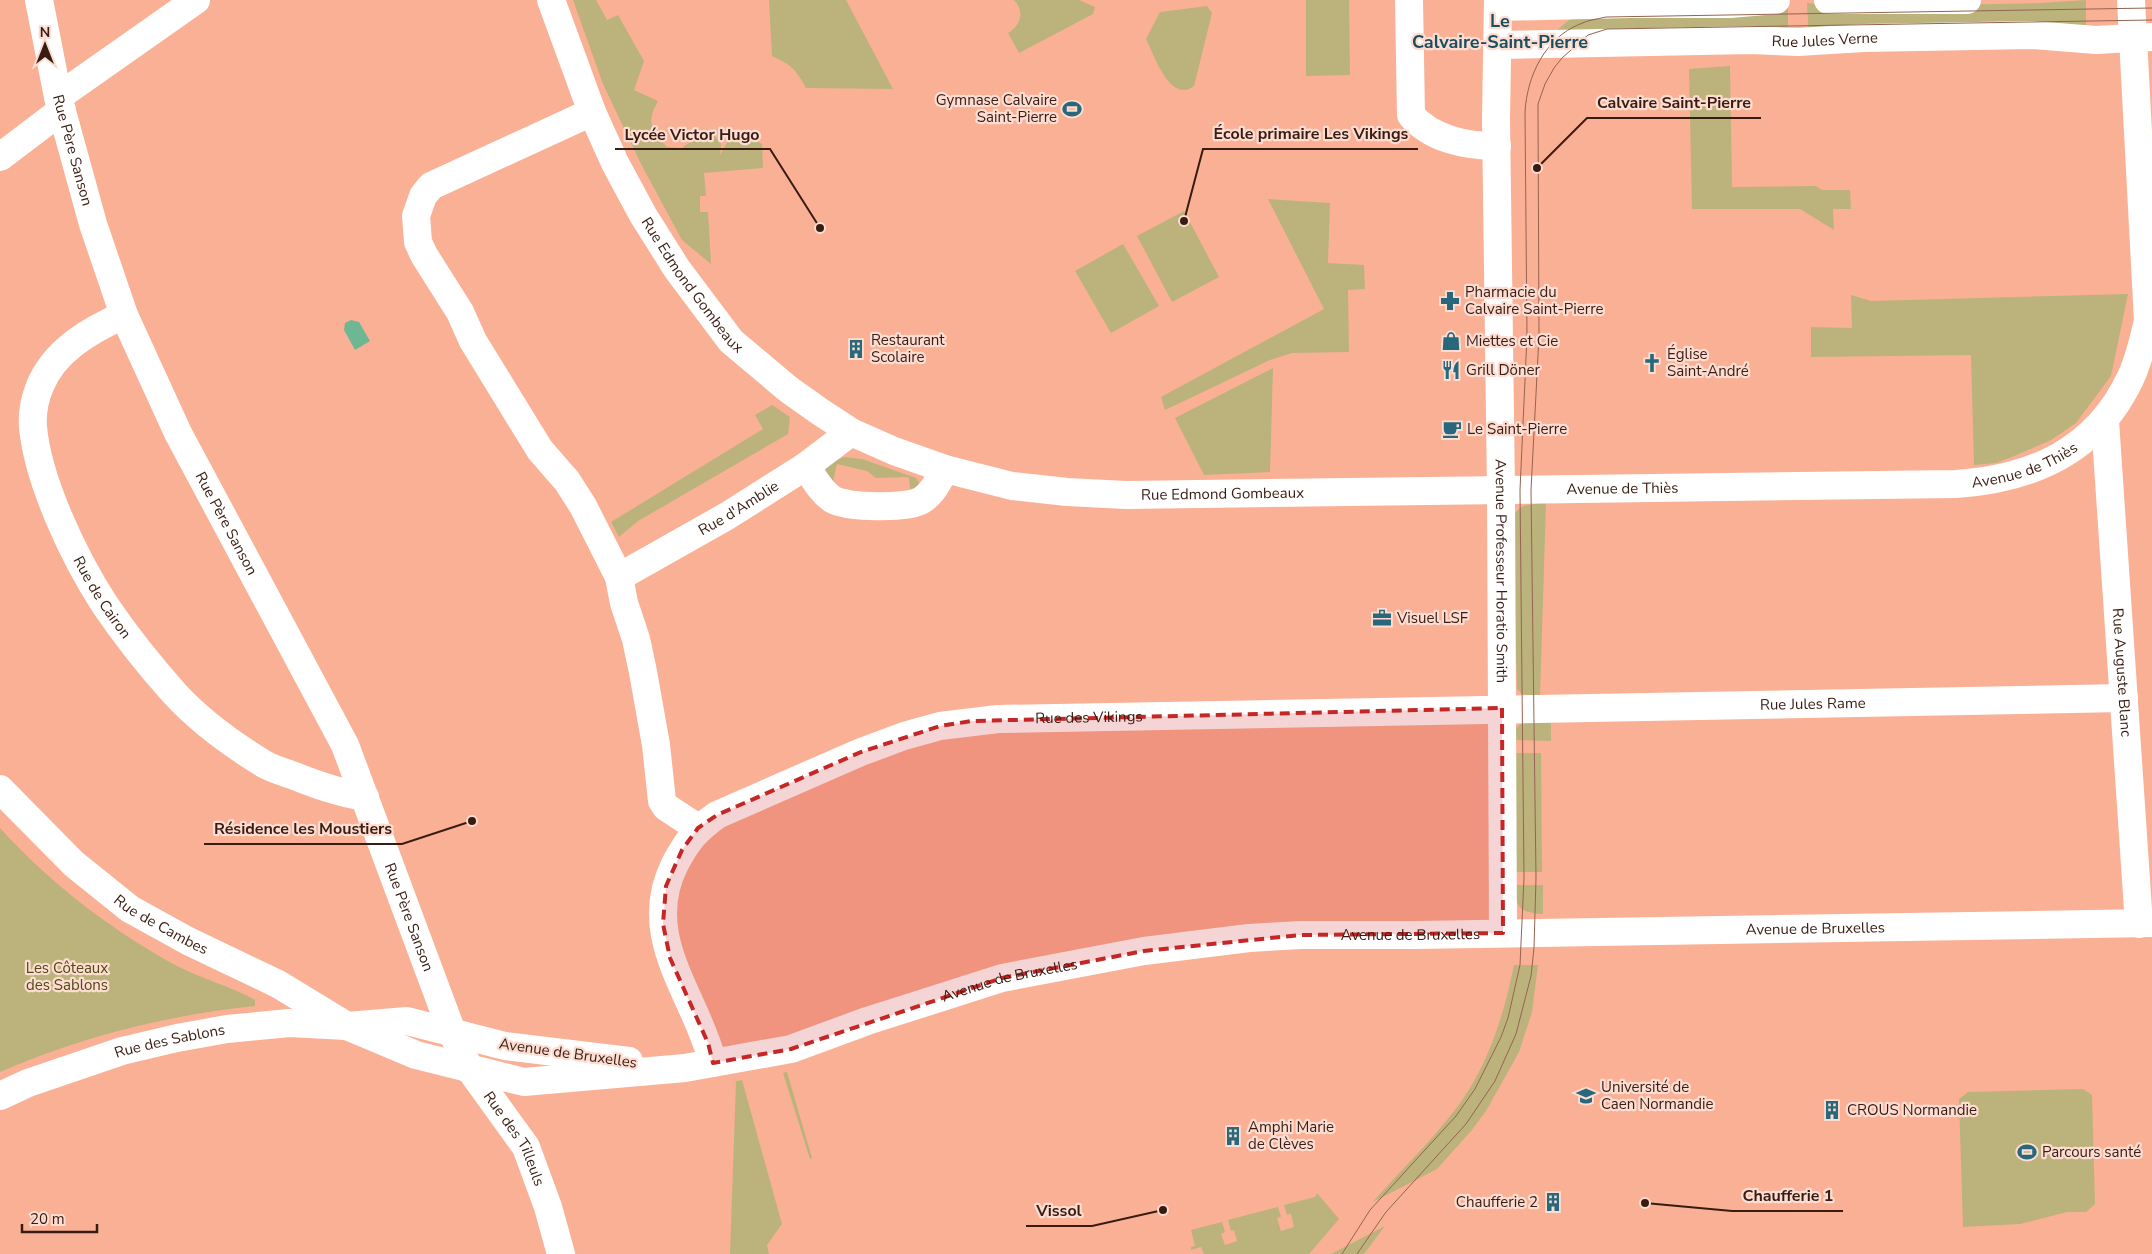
<svg xmlns="http://www.w3.org/2000/svg" width="2152" height="1254" viewBox="0 0 2152 1254" font-family="'Nunito Sans',sans-serif">
<rect width="100%" height="100%" fill="#fab095"/>
<g fill="#bbb37b">
<path d="M573,0H596L607,20L618,15L644,61L634,90L658,101C646,122 651,130 667,147L682,148L704,132L713,134L721,144L720,155L729,139C741,135 750,137 762,144L763,168L704,173L706,196H700V212H708L711,264L682,240L641,164L603,84Z"/>
<path d="M769,0H846L893,89L806,88C796,69 791,65 772,56Z"/>
<path d="M1014,0H1079L1095,7L1093,14L1019,53L1008,33C1021,25 1025,12 1014,0Z"/>
<path d="M1306,0H1349L1350,75L1306,76Z"/>
<path d="M2086,0V34L1809,38L1807,3L1849,7L2041,3Z"/>
<path d="M1788,4V38L1550,36L1569,20L1587,14Z"/>
<path d="M1207,6L1212,13L1194,86C1170,104 1154,55 1146,39L1160,12Z"/>
<path d="M1730,66L1732,187L1816,186L1822,190H1850L1851,209H1833L1834,230L1800,209H1692L1689,69Z"/>
<path d="M1268,199L1330,203L1328,263L1364,265L1365,289L1348,290L1349,352L1292,353L1270,360L1165,410L1161,397L1324,309Z"/>
<path d="M1184,211L1219,277L1172,302L1137,236Z"/>
<path d="M1123,244L1159,306L1111,333L1075,271Z"/>
<path d="M2128,294L2111,376L2076,423L2051,440L2012,457L1996,463L1974,465L1971,355L1811,357V327L1852,328L1851,295L1871,301Z"/>
<path d="M1273,368L1270,472L1204,475L1175,418Z"/>
<path d="M772,405L790,417L788,434L638,521L619,537L611,522L763,429L755,415Z"/>
<path d="M845,457L862,459L916,478L919,483L917,487L910,489L909,478L907,477L876,478L867,471L837,464L832,485L824,472L826,464Z"/>
<path d="M1546,502L1540,697L1522,694L1517,689L1512,515L1523,506Z"/>
<path d="M1551,719V741L1512,740C1515,718 1532,720 1551,719Z"/>
<path d="M1512,753H1541L1542,872H1513Z"/>
<path d="M0,828C51,884 111,930 177,966C202,979 230,986 255,1000V1006C167,1015 81,1037 0,1072Z"/>
<path d="M1513,885H1543V914C1520,913 1516,908 1513,885Z"/>
<path d="M1514,965H1538L1532,1012L1519,1052L1486,1111L1471,1131L1437,1169L1373,1202C1405,1165 1444,1130 1470,1088C1493,1050 1505,1009 1514,965Z"/>
<path d="M787,1072L812,1158L810,1159L783,1073Z"/>
<path d="M742,1080L782,1224L767,1245L769,1254H730L736,1081Z"/>
<path d="M2083,1089L2092,1095L2095,1204L2086,1212H2067L2020,1224L1963,1227L1959,1099L1968,1092Z"/>
<path d="M1317,1193L1339,1219L1309,1254H1204L1201,1247L1191,1250V1247L1195,1246L1191,1230L1222,1222L1225,1232L1221,1234L1225,1245L1237,1241L1234,1230L1231,1231L1228,1220L1278,1207L1281,1217L1277,1218L1281,1231L1294,1227L1291,1214L1287,1215L1284,1205L1315,1197Z"/>
<path d="M1385,1226L1364,1254H1331Z"/>
</g>
<path fill="#6eb792" d="M351,320L359,322L370,341L355,350L344,330L345,323Z"/>
<g fill="none" stroke-linecap="round" stroke-linejoin="round">
<g stroke="#fff" stroke-width="28">
<path id="s1" d="M39,0L58,97L93,224L124,315L178,433L345,745L452,1032L469,1068L526,1147L548,1207L561,1254"/>
<path id="s2" d="M551,0L592,112L615,163L643,215L677,269L731,341L788,389L819,411L851,432L894,451L945,469L1012,486L1067,492L1126,495L1956,484C2032,479 2096,451 2130,379C2139,361 2143,341 2148,321L2131,0"/>
<path d="M1409,0L1411,115C1431,139 1466,146 1497,146"/>
<path id="s3" d="M1498,0L1496,119L1501,490L1503,933"/>
<path d="M1828,0H1967"/>
<path d="M1498,7L1630,4H1730L1776,0"/>
<path id="s4" d="M1497,45L1751,40L1798,42L1863,38L2032,35L2096,40L2152,37"/>
<path d="M58,97L196,0"/>
<path d="M592,112L431,186L423,196L416,216L418,242L424,255L460,312L473,341L540,450L567,481L583,506L619,577L624,603L636,639L643,672L656,745L662,801L666,807L698,828"/>
<path d="M0,157L62,110"/>
<path id="s5" d="M124,315C90,330 54,351 40,386C35,398 32,414 33,427C38,482 75,559 105,605C126,636 150,666 175,694C200,721 233,745 264,764C273,769 283,772 292,775C317,785 339,793 365,797"/>
<path id="s6" d="M2105,421L2139,924"/>
<path d="M806,466C814,478 820,491 832,499C846,508 908,509 922,500C933,493 939,480 945,469"/>
<path id="s7" d="M619,577L727,516L806,466L851,432"/>
<path id="s8" d="M0,789L74,864L130,909L188,941L278,984L347,1026L416,1055L524,1082L685,1068L791,1049L867,1021L1002,978L1144,951L1249,938L1300,935H1415L2152,923"/>
<path id="s9" d="M713,1063C696,995 638,937 675,864C687,841 696,830 717,815L861,752L904,736L940,726L998,719L2124,698"/>
<path id="s10" d="M0,1096L28,1083L122,1051L177,1038L227,1029L289,1023L347,1026L407,1021L505,1046L629,1061"/>
</g>
<g stroke="#956351" stroke-width="1">
<path d="M1342,1254L1370,1210L1456,1116L1475,1089L1501,1037L1508,1018L1520,965L1524,878L1520,490L1527,336L1525,112C1527,76 1545,38 1580,24C1588,20 1598,19 1606,17L2152,8"/>
<path d="M1357,1254L1386,1212L1466,1124L1495,1081L1516,1034L1531,976L1534,948L1536,878L1531,490L1539,336L1538,112V104L1545,84L1554,68L1562,58L1588,35L1607,29L2152,20"/>
</g>
</g>
<path fill="#c62726" fill-opacity="0.2" stroke="#c62726" stroke-width="4" stroke-dasharray="10 6" stroke-linejoin="round" d="M1502,708L1503,933L1300,935L1144,951L1002,978L791,1049L713,1063L708,1043L670,958L663,924L666,886L682,850L698,828L717,815L861,752L940,726L972,721Z"/>
<defs>
<g id="stadium-bare" transform="scale(1.5)"><path d="M0-5a6.5 5 0 1 0 0 10a6.5 5 0 1 0 0-10ZM-3.5-1.8h7v3.6h-7Z" fill="#27687c" stroke="#fdddd2" stroke-width="2.5" paint-order="stroke"/></g>
<g id="pharmacy-bare" transform="scale(1.5)"><path d="M-2-6h4v4h4v4h-4v4h-4v-4h-4v-4h4Z" fill="#27687c" stroke="#fdddd2" stroke-width="2.5" paint-order="stroke"/></g>
<g id="shop-bare" transform="scale(1.5)"><path d="M-5-2.5h2.3a2.7 3.5 0 0 1 5.4 0H5L5.5 6h-11ZM-1.5-2.5h3a1.5 2.3 0 0 0-3 0Z" fill="#27687c" stroke="#fdddd2" stroke-width="2.5" paint-order="stroke"/></g>
<g id="building-bare" transform="scale(1.5)"><path d="M-4-6H4V6H1V3H-1V6H-4ZM-2.5-4.3h1.7v1.8h-1.7ZM.8-4.3h1.7v1.8H.8ZM-2.5-1h1.7V.8h-1.7ZM.8-1h1.7V.8H.8Z" fill="#27687c" stroke="#fdddd2" stroke-width="2.5" paint-order="stroke"/></g>
<g id="church-bare" transform="scale(1.5)"><path d="M-1.2-6h2.4v3.5h3.3v2.4h-3.3V6h-2.4V-.1h-3.3v-2.4h3.3Z" fill="#27687c" stroke="#fdddd2" stroke-width="2.5" paint-order="stroke"/></g>
<g id="restaurant-bare" transform="scale(1.5)"><path d="M-5-6h1v4h1v-4h1v4h1v-4h1v5L-1.5 .5V6h-2V.5L-5-1ZM5-6V6H3V1.5H1.5Q1.5-4 5-6Z" fill="#27687c" stroke="#fdddd2" stroke-width="2.5" paint-order="stroke"/></g>
<g id="cafe-bare" transform="scale(1.5)"><path d="M-5.5-4.5H6V0H3Q3 3.5 0 3.5H-2.5Q-5.5 3.5-5.5 0ZM3-3.2v2h1.7v-2ZM-6 4.5H4V6H-6Z" fill="#27687c" stroke="#fdddd2" stroke-width="2.5" paint-order="stroke"/></g>
<g id="office-bare" transform="scale(1.5)"><path d="M-6-3h4V-5.5h4V-3h4V5H-6ZM-1-4.5V-3h2v-1.5ZM-6 0V1H6V0Z" fill="#27687c" stroke="#fdddd2" stroke-width="2.5" paint-order="stroke"/></g>
<g id="university-bare" transform="scale(1.5)"><path d="M0-5L7-2L0 1L-7-2ZM-4 1L0 2.5L4 1V4Q0 6-4 4Z" fill="#27687c" stroke="#fdddd2" stroke-width="2.5" paint-order="stroke"/></g>
</defs>
<g fill-rule="evenodd">
<use href="#stadium-bare" x="1072" y="109"/>
<use href="#pharmacy-bare" x="1450" y="301"/>
<use href="#shop-bare" x="1451" y="341"/>
<use href="#building-bare" x="856" y="349"/>
<use href="#church-bare" x="1652" y="363"/>
<use href="#restaurant-bare" x="1451" y="370"/>
<use href="#cafe-bare" x="1452" y="429"/>
<use href="#office-bare" x="1382" y="618"/>
<use href="#university-bare" x="1586" y="1096"/>
<use href="#building-bare" x="1832" y="1110"/>
<use href="#building-bare" x="1233" y="1136"/>
<use href="#stadium-bare" x="2027" y="1152"/>
<use href="#building-bare" x="1553" y="1202"/>
</g>
<g text-anchor="middle" dominant-baseline="central" stroke-width="4.5" stroke-linejoin="round" paint-order="stroke">
<g font-size="15" fill="#381c12" stroke="#fdddd2">
<text stroke="none"><textPath href="#s4" startOffset="328">Rue Jules Verne</textPath></text>
<text stroke="none"><textPath href="#s1" startOffset="154">Rue Père Sanson</textPath></text>
<text stroke="none"><textPath href="#s2" startOffset="320">Rue Edmond Gombeaux</textPath></text>
<text stroke="none"><textPath href="#s2" startOffset="1725">Avenue de Thiès</textPath></text>
<text stroke="none"><textPath href="#s2" startOffset="1320">Avenue de Thiès</textPath></text>
<text stroke="none"><textPath href="#s2" startOffset="920">Rue Edmond Gombeaux</textPath></text>
<text stroke="none"><textPath href="#s7" startOffset="138">Rue d'Amblie</textPath></text>
<text stroke="none"><textPath href="#s1" startOffset="559">Rue Père Sanson</textPath></text>
<text stroke="none"><textPath href="#s3" startOffset="571">Avenue Professeur Horatio Smith</textPath></text>
<text stroke="none"><textPath href="#s5" startOffset="340">Rue de Cairon</textPath></text>
<text stroke="none"><textPath href="#s6" startOffset="252">Rue Auguste Blanc</textPath></text>
<text stroke="none"><textPath href="#s9" startOffset="1389">Rue Jules Rame</textPath></text>
<text stroke="none"><textPath href="#s9" startOffset="665">Rue des Vikings</textPath></text>
<text stroke="none"><textPath href="#s1" startOffset="994">Rue Père Sanson</textPath></text>
<text stroke="none"><textPath href="#s8" startOffset="212">Rue de Cambes</textPath></text>
<text stroke="none"><textPath href="#s8" startOffset="1919">Avenue de Bruxelles</textPath></text>
<text stroke="none"><textPath href="#s8" startOffset="1514">Avenue de Bruxelles</textPath></text>
<text stroke="none"><textPath href="#s8" startOffset="1109">Avenue de Bruxelles</textPath></text>
<text stroke="none"><textPath href="#s10" startOffset="179">Rue des Sablons</textPath></text>
<text transform="translate(568 1053) rotate(8)">Avenue de Bruxelles</text>
<text stroke="none"><textPath href="#s1" startOffset="1241">Rue des Tilleuls</textPath></text>
</g>
<g font-size="15" fill="#381c12" stroke="#fdddd2" text-anchor="start">
<text x="1057" y="100" text-anchor="end">Gymnase Calvaire<tspan x="1057" dy="17">Saint-Pierre</tspan></text>
<text x="1465" y="292">Pharmacie du<tspan x="1465" dy="17">Calvaire Saint-Pierre</tspan></text>
<text x="871" y="340">Restaurant<tspan x="871" dy="17">Scolaire</tspan></text>
<text x="1466" y="341">Miettes et Cie</text>
<text x="1667" y="354">Église<tspan x="1667" dy="17">Saint-André</tspan></text>
<text x="1466" y="370">Grill Döner</text>
<text x="1467" y="429">Le Saint-Pierre</text>
<text x="1397" y="618">Visuel LSF</text>
<text x="1601" y="1087">Université de<tspan x="1601" dy="17">Caen Normandie</tspan></text>
<text x="1847" y="1110">CROUS Normandie</text>
<text x="1248" y="1127">Amphi Marie<tspan x="1248" dy="17">de Clèves</tspan></text>
<text x="2042" y="1152">Parcours santé</text>
<text x="1538" y="1202" text-anchor="end">Chaufferie 2</text>
</g>
<g font-size="15" fill="#514913" stroke="#fdddd2">
<text x="67" y="968">Les Côteaux<tspan x="67" dy="17">des Sablons</tspan></text>
</g>
<g font-size="18" font-weight="bold" fill="#194e5d" stroke="#fdddd2">
<text x="1500" y="21">Le<tspan x="1500" dy="21">Calvaire-Saint-Pierre</tspan></text>
</g>
</g>
<path fill="none" stroke="#381c12" stroke-width="2" d="M1537 168L1587 118H1761M1184 221L1203 149H1418M820 228L770 149H615M472 821L402 844H204M1645 1203L1732 1211H1843M1163 1210L1092 1226H1026"/>
<g fill="#381c12" stroke="#fdddd2" stroke-width="2">
<circle cx="1537" cy="168" r="5"/>
<circle cx="1184" cy="221" r="5"/>
<circle cx="820" cy="228" r="5"/>
<circle cx="472" cy="821" r="5"/>
<circle cx="1645" cy="1203" r="5"/>
<circle cx="1163" cy="1210" r="5"/>
</g>
<g font-size="16" text-anchor="middle" font-weight="bold" fill="#381c12" stroke="#fdddd2" stroke-width="4.5" stroke-linejoin="round" paint-order="stroke">
<text x="1674" y="108">Calvaire Saint-Pierre</text>
<text x="1311" y="139">École primaire Les Vikings</text>
<text x="692" y="140">Lycée Victor Hugo</text>
<text x="303" y="834">Résidence les Moustiers</text>
<text x="1788" y="1201">Chaufferie 1</text>
<text x="1059" y="1216">Vissol</text>
</g>
<g transform="translate(45 45)" stroke="#fdddd2" stroke-width="4" paint-order="stroke">
<path d="M0-4L9 19L0 12L-9 19Z" fill="#381c12"/>
<text y="-8" font-size="14" font-weight="bold" text-anchor="middle" fill="#381c12">N</text>
</g>
<path d="M22 1224v8h75v-8" fill="none" stroke="#381c12" stroke-width="2.5"/>
<text x="30" y="1224" font-size="15" fill="#381c12" stroke="#fdddd2" stroke-width="4" paint-order="stroke">20 m</text>
</svg>
